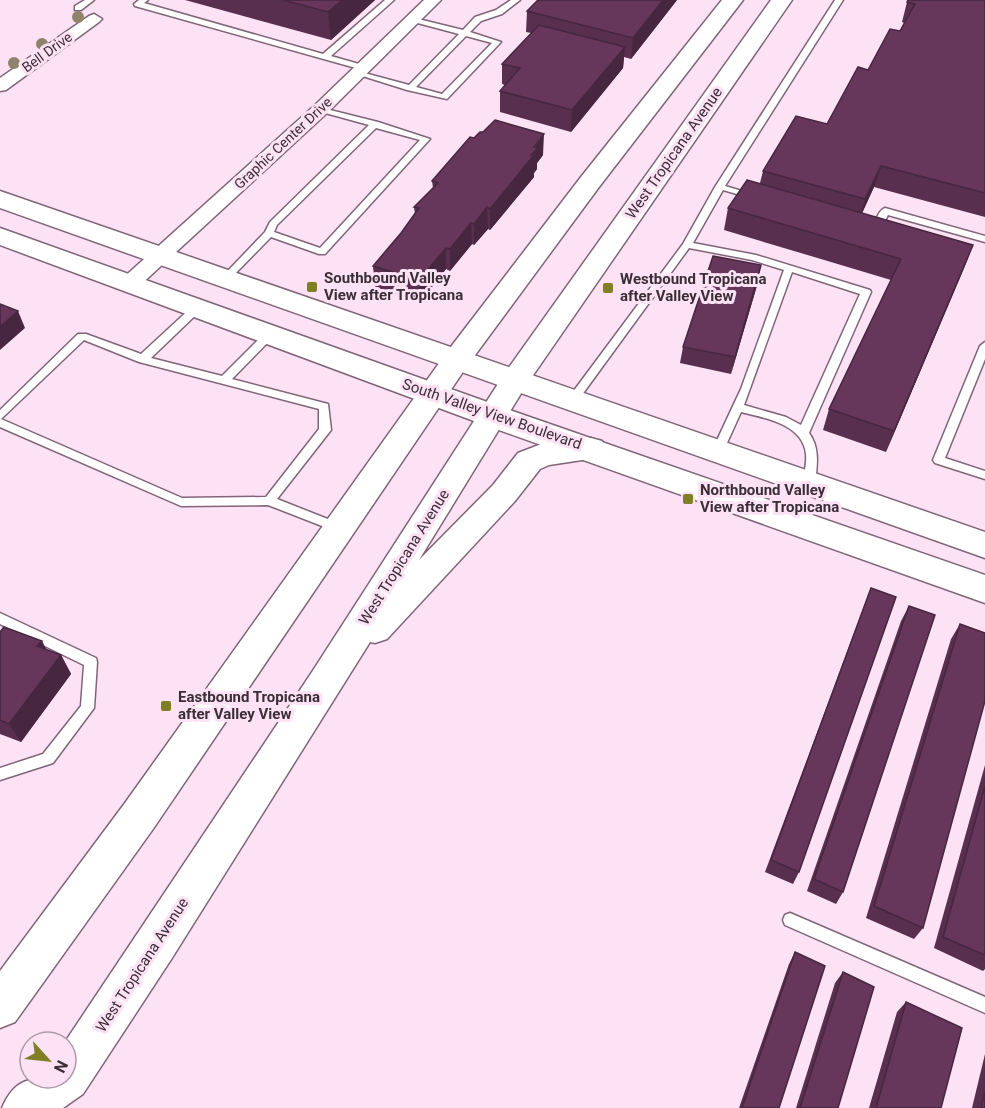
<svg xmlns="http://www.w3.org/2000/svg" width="985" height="1108" viewBox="0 0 985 1108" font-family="Roboto,sans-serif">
<rect width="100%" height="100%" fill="#fce2f4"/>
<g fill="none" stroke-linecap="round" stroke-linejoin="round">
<g stroke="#806579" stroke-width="3">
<g id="lane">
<path d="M85,0H94L81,10H75V6Z"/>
<path d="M139,0H148L144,3L323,54L385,0H394L331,56L366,66L367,68L363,70L135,6L134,4Z"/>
<path d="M511,0H520L502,14L481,21L470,32L501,42L447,99L407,90L353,73L357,71L409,85L459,34L410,21V17L463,30L475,17L496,10ZM466,36L492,43L442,94L416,87Z"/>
<path d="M835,0H843L725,186L759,196L754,199L723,190L693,243L756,255L870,290L871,292L809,433C820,448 817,465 815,483L809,487L803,483C804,473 807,464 806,454C803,424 765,418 741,412L722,454H714L712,451L741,389L784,270L752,260L689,248L576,403H568L567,400L683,244L715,187ZM792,272L860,294L801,425L786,417L744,405Z"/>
<path d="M318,107L378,122L430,139L325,254H319L271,237L229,280H223V276L265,232L270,222L369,125L318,111ZM376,128L420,140L320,248L274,232L277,225Z"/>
<path d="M885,208L985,236V242L888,215L880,231H872L870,229C876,224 877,211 885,208Z"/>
<path d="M197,305L201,306V310L151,358L222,376L266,332H274L275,334L274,336L232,379L328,404L331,430L277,499L343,525L345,528L343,531H335L268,505L181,506L0,427V410L78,334H86L141,354L193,306ZM84,340L139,362L319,409V429L266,497L182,498L1,419Z"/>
<path d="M985,342V359L945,458L985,471V479L935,463L933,460L980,346Z"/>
<path d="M0,613L96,658L97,662L94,708L53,763L0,780V768L43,754L81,706L84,665L0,624Z"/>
<path d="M790,913L985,997V1013L785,925L783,920L785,915Z"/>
</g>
</g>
<g stroke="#806579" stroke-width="3">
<g id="street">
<path d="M424,0H441L327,113L137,288L130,289L123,288L120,283L123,278L315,105Z"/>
<path d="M94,14L102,19L99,22L6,90L0,91V78L89,16Z"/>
</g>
</g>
<g stroke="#806579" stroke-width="3">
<g id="secondary">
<path d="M0,191L985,532V558L0,208Z"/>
<path d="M0,228L504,408L985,575V603L482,424L0,245Z"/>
</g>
</g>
<g stroke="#806579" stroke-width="3">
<g id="primary">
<path d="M722,0H743L599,187L467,366L153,829L15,1022L0,1028V971L125,803L447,352L581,177Z"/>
<path d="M771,0H792L525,387L419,560L493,485L518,453L544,443L591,438L602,441L606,449L602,457L549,465L540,469L515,501L387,639L375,643L370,642L172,958L83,1094L63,1108H2C16,1075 34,1078 66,1078L65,1042L312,672L505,373Z"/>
</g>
</g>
<use href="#lane" fill="#fff" fill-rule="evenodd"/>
<use href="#street" fill="#fff" fill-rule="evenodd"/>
<use href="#secondary" fill="#fff" fill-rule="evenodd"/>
<use href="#primary" fill="#fff" fill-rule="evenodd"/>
</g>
<g fill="#90836e">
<circle cx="78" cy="17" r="6"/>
<circle cx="42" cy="44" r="6"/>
<circle cx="14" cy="63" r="6"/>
</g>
<g fill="#582f4e">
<path d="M185,0H375L331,40Z"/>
<path d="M677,0L631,59L624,57L623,68L571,132L500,112V91L505,85L502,84V64L531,33L526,32L527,11Z"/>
<path d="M985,0V217L874,187L862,213L973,245L886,452L823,430L829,409L891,280L724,230L728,208L760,183L763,171L827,124L868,70L900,31L904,23L902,22L907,2Z"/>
<path d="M543,155L537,163V169L534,173V177L490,230L488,229L474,245L472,244L450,271L446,269L420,302L375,287L373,266L401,233L415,214L414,207L433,188L432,181Z"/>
<path d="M758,282L731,374L680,363L683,347Z"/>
<path d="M871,588L799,872L793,884L765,872L865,604Z"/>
<path d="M909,606L843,892L836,904L807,891L901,621Z"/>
<path d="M960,624L923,928L914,939L866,918L951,639Z"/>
<path d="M0,632L61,655L71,674L21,742L0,734Z"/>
<path d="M985,765V969L983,971L934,948Z"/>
<path d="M795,952L779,1108H739L789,964Z"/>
<path d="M843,972L838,1108H796L835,983Z"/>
<path d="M906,1002L941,1108H869L897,1012Z"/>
<path d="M985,1054V1108H972Z"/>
</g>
<g fill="#472640">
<path d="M342,0H375L331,40L328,12Z"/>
<path d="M663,0H677L631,59L633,38Z"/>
<path d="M625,47L623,68L571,132L572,110Z"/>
<path d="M544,134L543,155L537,163V169L534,173V177L490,230V209Z"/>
<path d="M881,166L874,187L859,220L865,199Z"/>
<path d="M487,207L488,229L474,245V224Z"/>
<path d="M471,223L472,244L450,271V249Z"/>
<path d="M973,245L965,266L886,452L894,431Z"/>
<path d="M446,248V269L420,302L419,280Z"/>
<path d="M761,265L758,282L731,374L735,357Z"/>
<path d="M18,311L25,328L0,350V327Z"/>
<path d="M42,641L52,660L37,646Z"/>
<path d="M61,655L71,674L21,742L9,724Z"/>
</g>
<g fill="#66375b" stroke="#472640" stroke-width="1.5">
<path d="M283,0H342L328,12Z"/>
<path d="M538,0H663L633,38L527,11Z"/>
<path d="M908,0H985V193L881,166L865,199L763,171L796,116L827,124L858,67L868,70L890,29L900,31L915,4L907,2Z"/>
<path d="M539,25L625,47L572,110L500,91L520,68L502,64Z"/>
<path d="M495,120L544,134L534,147L538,148L531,155H534L490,209L487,207L474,224L471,223L450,249L446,248L419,280L373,266L401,233L419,208L414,207L438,183L432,181L470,137L474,138L480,132H483Z"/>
<path d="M747,180L973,245L894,431L829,409L901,259L728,208Z"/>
<path d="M713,256L761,265L735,357L683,347Z"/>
<path d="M0,304L18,311L0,327Z"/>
<path d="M871,588L896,597L799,872L771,860Z"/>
<path d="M909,606L935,615L843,892L814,879Z"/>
<path d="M960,624L985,633V701L923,928L874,906Z"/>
<path d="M4,627L42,641L37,646L61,655L9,724L0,720V632Z"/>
<path d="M985,786V955L943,937Z"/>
<path d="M795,952L825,966L779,1108H742Z"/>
<path d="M843,972L874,987L838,1108H800Z"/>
<path d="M906,1002L962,1028L941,1108H876Z"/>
<path d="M985,1092V1108H981Z"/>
</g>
<g fill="#817f26" stroke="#fce2f4" stroke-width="2">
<rect x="306" y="281" width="12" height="12" rx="3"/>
<rect x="602" y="282" width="12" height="12" rx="3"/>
<rect x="682" y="493" width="12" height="12" rx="3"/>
<rect x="160" y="700" width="12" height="12" rx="3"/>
</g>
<g text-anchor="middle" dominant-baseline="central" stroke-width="6" stroke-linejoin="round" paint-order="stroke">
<g font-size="14" fill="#3a2e37" stroke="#fce2f4">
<text transform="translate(47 52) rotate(-36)">Bell Drive</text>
<text transform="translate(283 143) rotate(-43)">Graphic Center Drive</text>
</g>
<g font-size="15" fill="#3a2e37" stroke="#fce2f4">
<text transform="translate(674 153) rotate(-55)">West Tropicana Avenue</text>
<text transform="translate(492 414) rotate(19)">South Valley View Boulevard</text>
<text transform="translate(404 557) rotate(-58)">West Tropicana Avenue</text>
<text transform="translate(142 965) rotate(-57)">West Tropicana Avenue</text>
</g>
<g font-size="15" font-weight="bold" fill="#3a2e37" stroke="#fce2f4" text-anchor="start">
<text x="324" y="278">Southbound Valley<tspan x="324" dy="17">View after Tropicana</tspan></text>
<text x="620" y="279">Westbound Tropicana<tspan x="620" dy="17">after Valley View</tspan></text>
<text x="700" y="490">Northbound Valley<tspan x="700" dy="17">View after Tropicana</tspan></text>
<text x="178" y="697">Eastbound Tropicana<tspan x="178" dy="17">after Valley View</tspan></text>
</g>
</g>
<g transform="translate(48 1060) rotate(117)"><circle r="28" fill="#fce2f4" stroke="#ae9aa8" stroke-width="1.5"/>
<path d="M0-4.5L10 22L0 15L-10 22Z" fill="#817f26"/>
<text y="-9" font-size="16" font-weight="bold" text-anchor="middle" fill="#3a2e37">N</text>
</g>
</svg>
